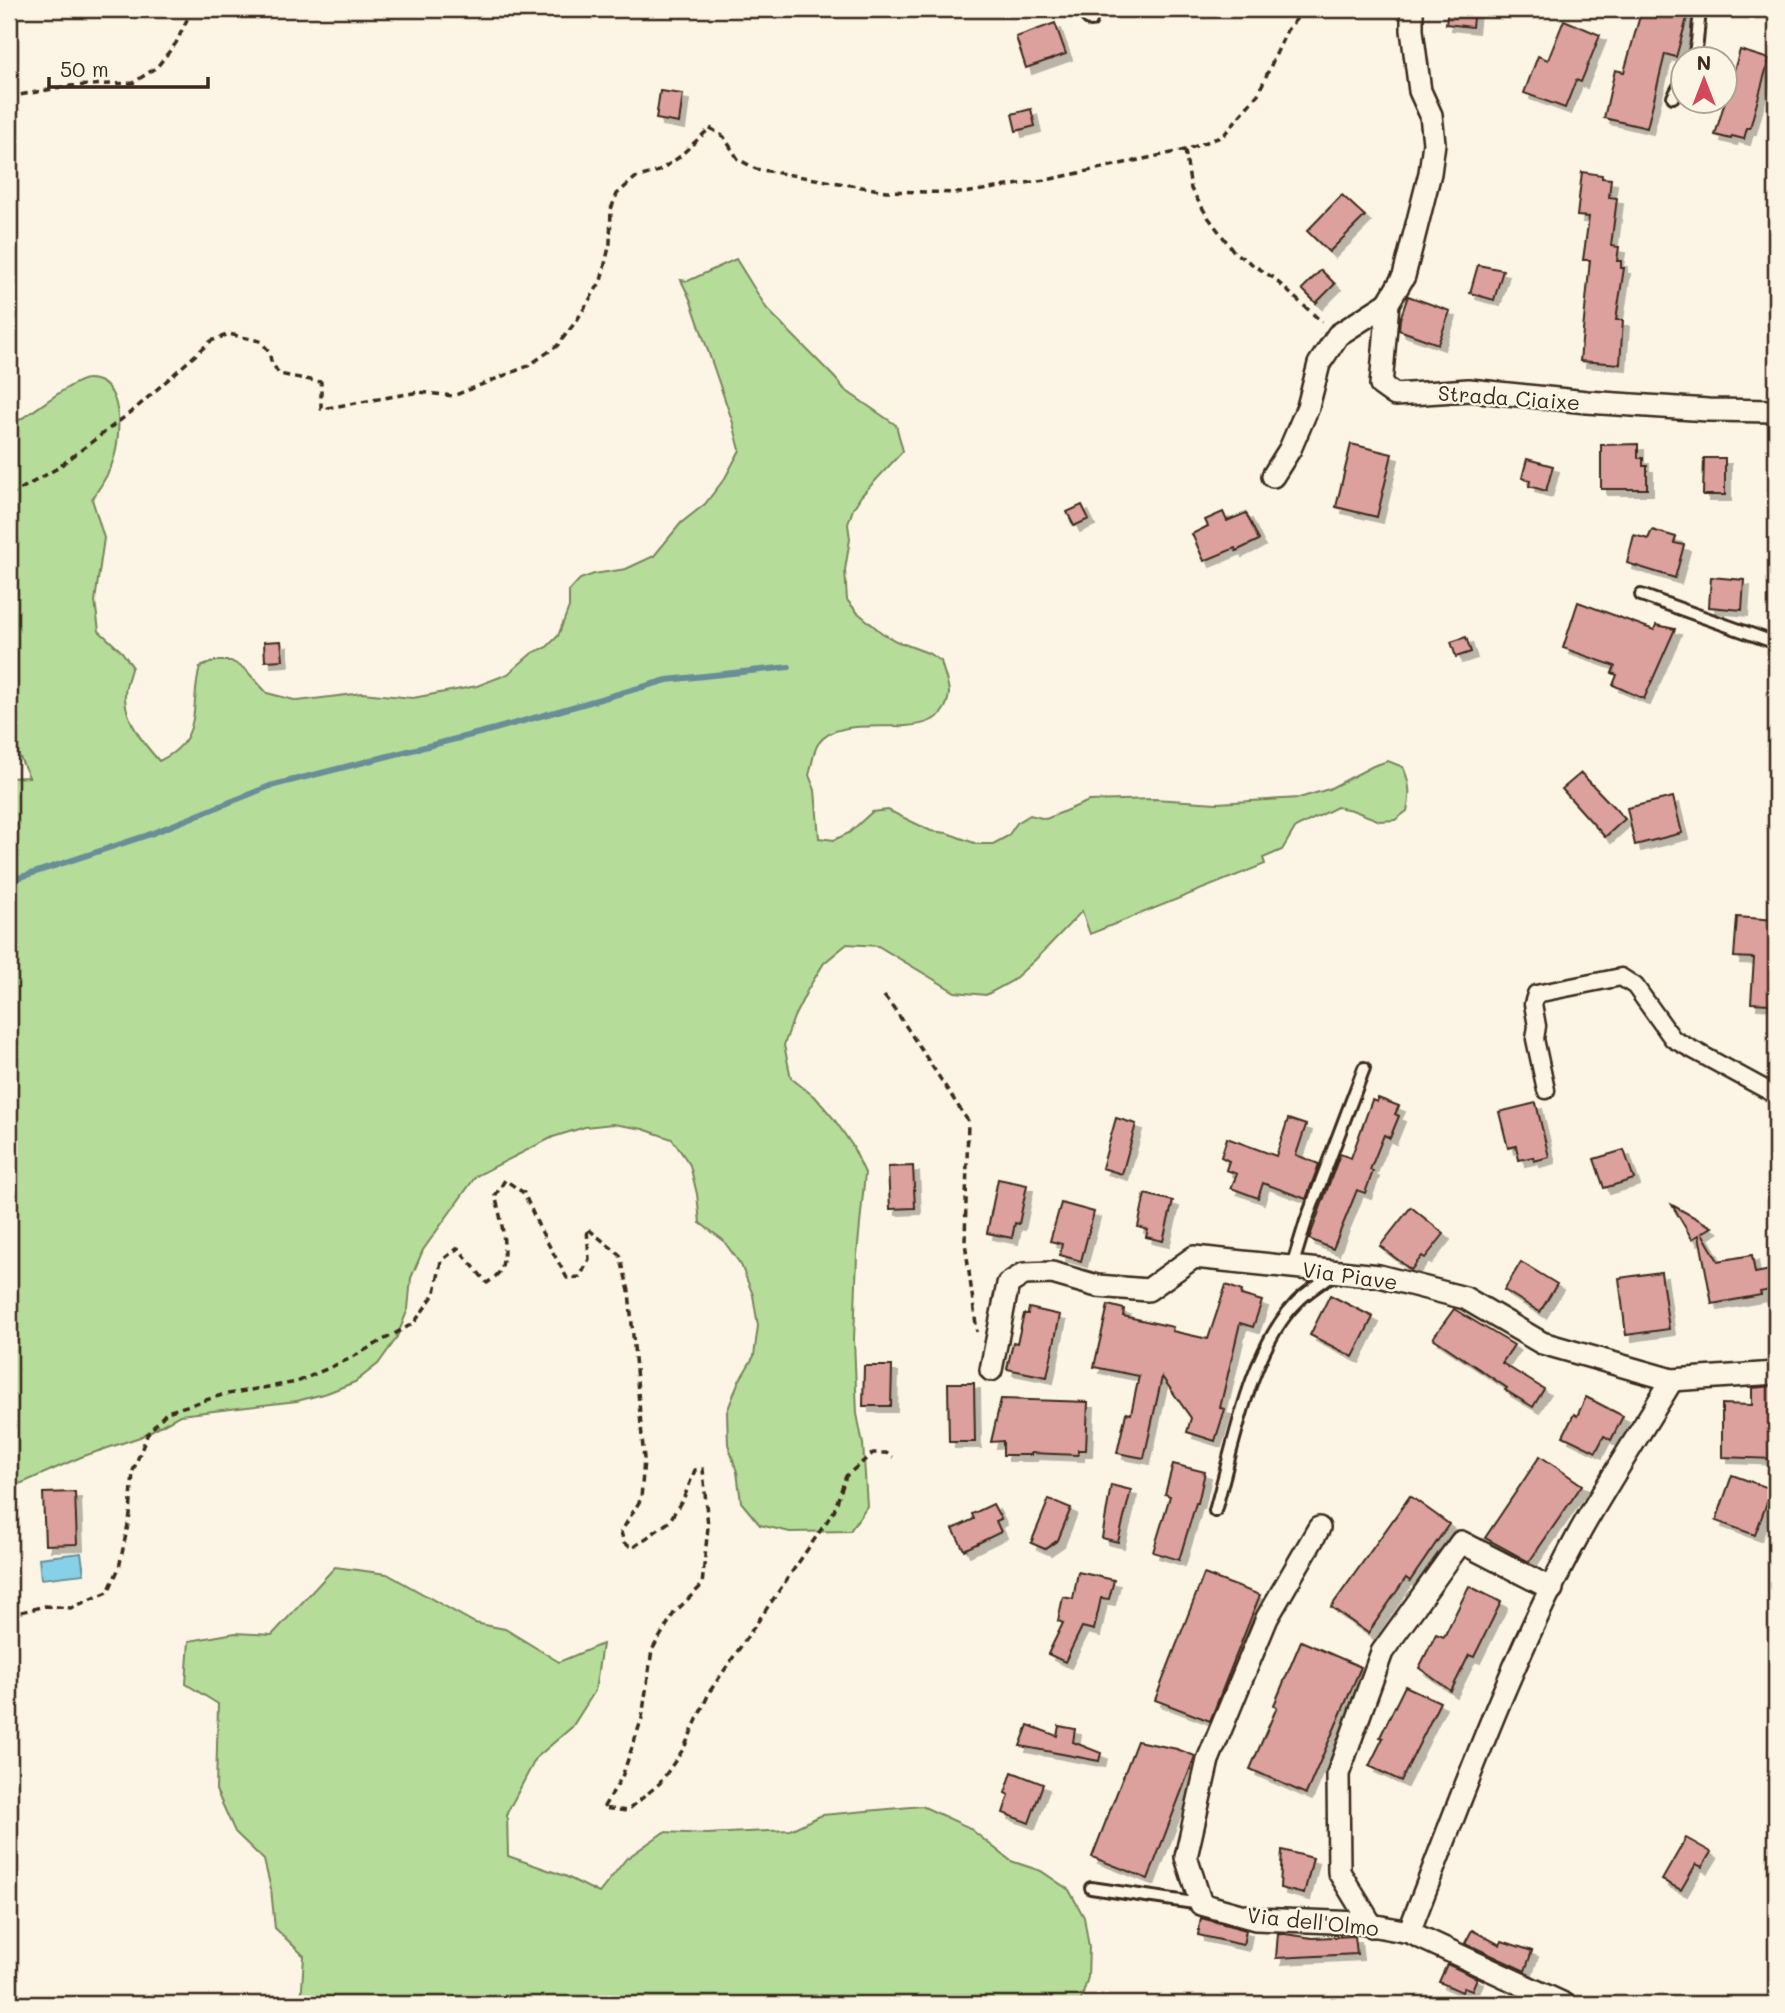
<svg xmlns="http://www.w3.org/2000/svg" width="1785" height="2013" viewBox="0 0 1785 2013" font-family="Mali,sans-serif">
<defs>
<filter id="shadow"><feDropShadow dx="6" dy="6" stdDeviation="0" flood-color="#0004"/></filter>
</defs>
<rect width="100%" height="100%" fill="#fcf5e5"/>
<filter id="ink" filterUnits="userSpaceOnUse"><feTurbulence type="fractalNoise" baseFrequency=".0143" numOctaves="2"/><feDisplacementMap in="SourceGraphic" scale="14" xChannelSelector="R" yChannelSelector="G"/><feConvolveMatrix kernelMatrix="1 2 1 2 8 2 1 2 1" color-interpolation-filters="sRGB"/></filter>
<g filter="url(#ink)">
<g fill="#b5dd99" stroke="#78845c" stroke-width="2">
<path d="M736,259L767,309L835,378L845,390L896,425L903,451L861,496L853,509L848,524L850,539L845,570L847,600L857,612L882,633L896,641L928,653L941,661C943,671 949,684 949,693C944,754 844,704 818,744C813,752 812,766 809,775L815,790L819,838L834,840L849,833L872,812L888,810L931,831L947,833L977,844H993L1008,836L1017,823L1030,815L1046,819L1089,801L1154,799L1217,803L1299,798L1329,789L1373,766L1388,761L1403,767C1410,783 1411,794 1407,811L1395,820L1380,821L1352,810L1337,807L1295,828L1282,850L1263,858L1265,864L1090,934L1082,911L1035,960L1012,981L986,995L955,992L878,946L847,944L824,963L808,989L794,1017L784,1045L791,1078L817,1099L834,1119L852,1145L865,1173L857,1255L854,1340L857,1414L863,1444L867,1506L850,1531L790,1532L760,1525L741,1502L737,1472L728,1444L727,1412L738,1383L754,1356L758,1326L753,1295L741,1265L723,1240L700,1223L697,1194L690,1165L672,1139L643,1129L613,1124L585,1127L553,1137L476,1176L423,1250L411,1278L408,1309L396,1339L378,1364L355,1382L327,1393L297,1401L180,1415L140,1437L81,1457L22,1483L9,1485V778L29,777L9,734V426C27,418 73,379 88,379C125,379 121,437 113,461C109,475 100,487 92,499L104,538L95,601L99,631L122,652L132,666C129,676 124,688 125,698C126,722 144,744 159,761C205,739 189,707 200,667L215,661H231L245,669L267,693L298,701L362,693L413,698L477,686L508,674L532,653L547,647L558,636L569,607V591L580,579L594,574L626,569L654,556L681,523L705,504L725,478L740,450L733,423L690,299L681,280L688,281Z"/>
<path d="M335,1567L387,1574L475,1623L505,1629L559,1662L602,1644L595,1691L572,1727L536,1758L507,1813L508,1856L565,1876L599,1893L626,1859L664,1832L707,1834L790,1830L822,1815L922,1806L968,1827L1011,1861L1041,1871L1069,1890L1084,1917L1089,1947L1088,1977L1080,2004H344L328,1996L311,2004H301L304,1956L275,1928L271,1889L264,1860L235,1832L216,1790L218,1704L186,1684L189,1641L235,1633L272,1635Z"/>
</g>
<path fill="#87d1e8" stroke="#698e97" stroke-width="2" d="M81,1553L84,1574L41,1579L39,1558Z"/>
<g fill="none" stroke-linecap="round" stroke-linejoin="round">
<path stroke="#698e97" stroke-width="6" d="M9,881L148,835L270,786L495,729L667,680L789,667"/>
</g>
<g fill="#dca19c" stroke="#3b2a1e" stroke-width="2" filter="url(#shadow)">
<path d="M1448,9H1474L1472,27L1446,24Z"/>
<path d="M1642,9H1680L1689,11L1676,57L1665,54L1647,128L1604,118L1615,70L1624,72Z"/>
<path d="M1564,20L1600,35L1581,82L1576,80L1565,108L1524,93L1538,56L1548,60Z"/>
<path d="M1055,23L1066,54L1026,68L1016,37Z"/>
<path d="M1740,50L1769,59L1750,128H1747L1744,139L1732,136L1731,139L1715,135Z"/>
<path d="M660,91L683,94L679,123L656,119Z"/>
<path d="M1031,109L1035,126L1016,131L1012,114Z"/>
<path d="M1582,172L1602,175V178L1611,179L1609,197L1617,198L1611,246L1619,247L1617,261H1621V268H1624L1616,320H1623L1620,364L1580,361L1590,260H1583L1589,217L1577,216Z"/>
<path d="M1342,195L1365,216L1329,252L1307,231Z"/>
<path d="M1478,265L1503,270L1494,300L1470,293Z"/>
<path d="M1321,270L1335,284L1316,303L1302,289Z"/>
<path d="M1408,296L1450,311L1438,344L1399,330L1400,319Z"/>
<path d="M1351,444L1392,454L1377,517L1336,507Z"/>
<path d="M1638,444V458H1643V466H1647V489H1601V445Z"/>
<path d="M1704,458H1725V495H1703Z"/>
<path d="M1527,459L1553,466L1546,491L1529,486L1530,481L1522,478Z"/>
<path d="M1082,505L1089,519L1074,526L1067,512Z"/>
<path d="M1223,512L1227,521L1246,513L1259,540L1236,551L1235,548L1204,561L1192,534L1208,526L1205,520Z"/>
<path d="M1652,530L1676,537L1674,543L1684,545L1675,578L1627,563L1634,535L1648,539Z"/>
<path d="M1711,577L1744,580L1742,610L1709,607Z"/>
<path d="M1578,602L1654,630L1656,625L1675,629L1644,699L1613,685L1617,675L1612,673L1615,666L1563,648Z"/>
<path d="M1466,637L1471,652L1456,657L1451,642Z"/>
<path d="M281,641L283,660L265,661L264,642Z"/>
<path d="M1581,773L1625,819L1605,837L1562,789Z"/>
<path d="M1673,797L1682,833L1635,845L1627,808Z"/>
<path d="M1737,917L1776,920L1771,1004L1751,1003L1754,958L1734,957Z"/>
<path d="M1378,1098L1399,1106L1395,1114L1399,1116L1390,1138L1384,1135L1370,1170L1373,1171L1365,1193L1357,1190L1333,1249L1309,1239L1340,1154L1351,1158L1372,1100L1377,1102Z"/>
<path d="M1536,1103L1549,1157L1534,1161L1533,1157L1519,1160L1516,1146L1508,1148L1499,1112Z"/>
<path d="M1116,1118L1136,1124L1122,1174L1102,1168Z"/>
<path d="M1288,1119L1306,1125L1296,1155L1319,1164L1306,1199L1263,1183L1258,1198L1231,1188L1237,1174L1226,1170L1229,1161L1221,1157L1227,1138L1276,1156Z"/>
<path d="M1624,1150L1634,1179L1604,1188L1594,1159Z"/>
<path d="M913,1166L915,1208L890,1209L888,1167Z"/>
<path d="M998,1179L1027,1185L1019,1224L1015,1223L1012,1238L987,1233Z"/>
<path d="M1145,1194L1173,1201L1163,1241L1146,1237L1148,1230L1138,1227Z"/>
<path d="M1061,1203L1094,1212L1081,1261L1060,1255L1062,1244L1050,1241Z"/>
<path d="M1672,1205L1712,1227L1702,1233L1718,1261L1752,1255L1755,1273L1776,1269V1289L1760,1292L1761,1295L1712,1304L1699,1235L1692,1239Z"/>
<path d="M1411,1207L1444,1234L1425,1258L1422,1256L1411,1270L1380,1246Z"/>
<path d="M1521,1262L1557,1284L1540,1312L1504,1290Z"/>
<path d="M1661,1272L1669,1329L1626,1335L1619,1278Z"/>
<path d="M1226,1285L1242,1291L1241,1295L1262,1301L1253,1327L1240,1323L1220,1408L1225,1409L1215,1441L1187,1432L1191,1418L1162,1377L1144,1458L1117,1453L1126,1413L1131,1414L1139,1376L1094,1367L1108,1305L1124,1309L1123,1316L1173,1327L1172,1331L1208,1339Z"/>
<path d="M1330,1295L1373,1317L1353,1357L1310,1335Z"/>
<path d="M1029,1308L1060,1315L1047,1377L1007,1369L1013,1342L1017,1343L1024,1314H1028Z"/>
<path d="M1454,1309L1514,1345L1502,1363L1544,1389L1533,1407L1505,1390L1507,1388L1433,1338Z"/>
<path d="M864,1366H892L891,1406H863Z"/>
<path d="M948,1383H974L975,1442H949Z"/>
<path d="M1773,1386L1774,1459L1722,1457V1404L1752,1405V1388Z"/>
<path d="M1586,1397L1623,1416L1611,1440L1604,1436L1596,1452L1563,1436L1574,1414L1577,1416Z"/>
<path d="M1001,1399L1088,1402L1086,1450H1078V1455L1031,1453V1455H1003V1441L991,1442Z"/>
<path d="M1540,1456L1582,1485L1529,1562L1485,1538Z"/>
<path d="M1173,1464L1205,1472L1198,1503H1196L1179,1560L1153,1552L1170,1496L1165,1494Z"/>
<path d="M1732,1475L1772,1489L1755,1535L1716,1521Z"/>
<path d="M1111,1485L1131,1490L1118,1542L1102,1538Z"/>
<path d="M75,1492L77,1544L45,1545L43,1493Z"/>
<path d="M1410,1496L1449,1524L1410,1581L1406,1578L1368,1633L1331,1607Z"/>
<path d="M1049,1499L1071,1508L1058,1540L1045,1549L1031,1543Z"/>
<path d="M993,1504L1001,1519L996,1521L1001,1532L964,1550L953,1529L974,1519L972,1514Z"/>
<path d="M1078,1572L1114,1580L1109,1599L1101,1598L1094,1630L1082,1627L1065,1662L1048,1654L1063,1623L1058,1621L1063,1597L1073,1599Z"/>
<path d="M1204,1574L1260,1595L1210,1721L1155,1700Z"/>
<path d="M1469,1586L1501,1602L1474,1657L1469,1655L1451,1691L1419,1668L1436,1634L1444,1637Z"/>
<path d="M1301,1641L1361,1667L1306,1794L1250,1769L1277,1707L1274,1705Z"/>
<path d="M1405,1686L1440,1702L1401,1781L1369,1766L1383,1738L1380,1737Z"/>
<path d="M1028,1725L1057,1736L1059,1726L1075,1729L1073,1742L1101,1753L1099,1761L1020,1746Z"/>
<path d="M1137,1741L1177,1749L1195,1756L1148,1879L1092,1857Z"/>
<path d="M1012,1772L1043,1784L1029,1823L1003,1813L1009,1795L1005,1793Z"/>
<path d="M1686,1838L1711,1852L1702,1867L1696,1864L1681,1890L1662,1880Z"/>
<path d="M1282,1850L1313,1858L1304,1894L1280,1888Z"/>
<path d="M1201,1918L1246,1930L1243,1945L1198,1935Z"/>
<path d="M1472,1930L1500,1945L1502,1941L1532,1951L1525,1971L1465,1943Z"/>
<path d="M1278,1933L1312,1938L1355,1936L1357,1954L1276,1958Z"/>
<path d="M1447,1964L1477,1978L1472,1990L1464,1987L1462,1992L1439,1982Z"/>
</g>
<g fill="none" stroke-linecap="round" stroke-linejoin="round">
<g stroke="#3b2a1e" stroke-width="16">
<g id="service">
<path d="M1079,9L1091,21"/>
<path d="M1693,60L1697,42L1700,9"/>
<path d="M1673,97L1684,78"/>
<path d="M1641,595L1776,643"/>
<path d="M1292,1267L1306,1221L1364,1068"/>
<path d="M1215,1511C1233,1448 1250,1350 1296,1303C1307,1291 1322,1283 1334,1273"/>
<path d="M1091,1888L1201,1904"/>
</g>
</g>
<g stroke="#3b2a1e" stroke-width="21">
<path id="pedestrian" d="M1546,1090L1535,1039L1537,1026L1533,1004L1536,994L1621,977L1635,986L1673,1039L1776,1095"/>
</g>
<g stroke="#3b2a1e" stroke-width="26">
<g id="minor">
<path d="M1412,9V30L1420,91L1431,115L1434,143L1430,173L1404,276L1388,303L1381,385L1395,395L1469,390L1587,402L1708,410L1776,411"/>
<path d="M1273,476L1290,449L1308,407L1319,364L1338,335L1388,303"/>
<path d="M991,1370L1008,1284L1024,1274L1052,1273L1097,1286L1148,1290L1194,1257L1379,1276L1465,1298L1542,1343L1672,1380L1776,1373"/>
<path d="M1319,1528L1267,1618L1208,1760L1186,1857L1201,1904L1255,1919L1360,1923L1409,1932L1564,2004"/>
<path d="M1372,1926L1339,1872L1338,1774L1382,1652L1461,1542L1552,1589"/>
<path d="M1409,1932C1462,1796 1511,1658 1581,1530C1610,1479 1642,1430 1672,1380"/>
</g>
</g>
<g stroke="#3b2a1e" stroke-width="3.5" stroke-dasharray="7 5" stroke-linecap="butt">
<path d="M9,97L69,86L133,83L157,67L176,43L192,9"/>
<path d="M1185,150L1191,189L1208,217L1235,253L1272,277L1322,322"/>
<path d="M9,494L14,493L56,469L135,409L211,341L229,334L260,341L269,351L271,361L279,374L321,382V409L419,392L453,396L528,366L557,346L577,320L601,281L610,243L611,209L617,194L635,178L659,171L678,158L710,128L724,137L738,159L756,169L886,191L964,193L1051,179L1185,150L1223,136L1258,94L1287,30L1305,9"/>
<path d="M884,996L894,1008L968,1121L965,1242L977,1332"/>
<path d="M9,1615L45,1606L71,1608L108,1592L119,1568L130,1515L133,1471L148,1433L167,1412L222,1395L297,1382L349,1359L414,1323L435,1293L441,1261L458,1248L487,1283C491,1280 497,1276 500,1271C509,1252 501,1216 495,1196L505,1180L524,1193L539,1227L567,1278L580,1277L589,1259L587,1228L620,1255L629,1291L644,1459L641,1499L621,1532L624,1543L632,1548L669,1522L685,1495L695,1470L703,1469L708,1527L702,1585L674,1613L652,1650L642,1718L622,1777L603,1808L627,1811L660,1783L684,1748L710,1691L834,1511L846,1476L873,1453H886L893,1457"/>
</g>
<use href="#service" stroke="#fcf5e5" stroke-width="10"/>
<use href="#pedestrian" stroke="#fcf5e5" stroke-width="16"/>
<use href="#minor" stroke="#fcf5e5" stroke-width="21"/>
</g>
</g>
<g text-anchor="middle" dominant-baseline="central" stroke-width="5" stroke-linejoin="round" paint-order="stroke">
<g font-size="21" fill="#3b2a1e" stroke="#fcf5e5">
<text transform="translate(1509 397) rotate(4)">Strada Ciaixe</text>
<text transform="translate(1350 1275) rotate(8)">Via Piave</text>
<text transform="translate(1313 1921) rotate(6)">Via dell'Olmo</text>
</g>
</g>
<rect width="1785" height="2013" fill="none" stroke="#fcf5e5" stroke-width="35"/>
<rect x="18" y="18" width="1750" height="1978" fill="none" stroke="#3b2a1e" stroke-width="2.5" filter="url(#ink)"/>
<g transform="translate(1704 80)"><circle r="33" fill="#fcf5e5" stroke="#afa495" stroke-width="2"/>
<path d="M0-5L12 26L0 18L-12 26Z" fill="#d1495b"/>
<text y="-10" font-size="19" font-weight="bold" text-anchor="middle" fill="#3b2a1e">N</text>
</g>
<path d="M49 77v10h159v-10" fill="none" stroke="#3b2a1e" stroke-width="3.5"/>
<text x="60" y="77" font-size="21" fill="#3b2a1e" stroke="#fcf5e5" stroke-width="5" paint-order="stroke">50 m</text>
</svg>
